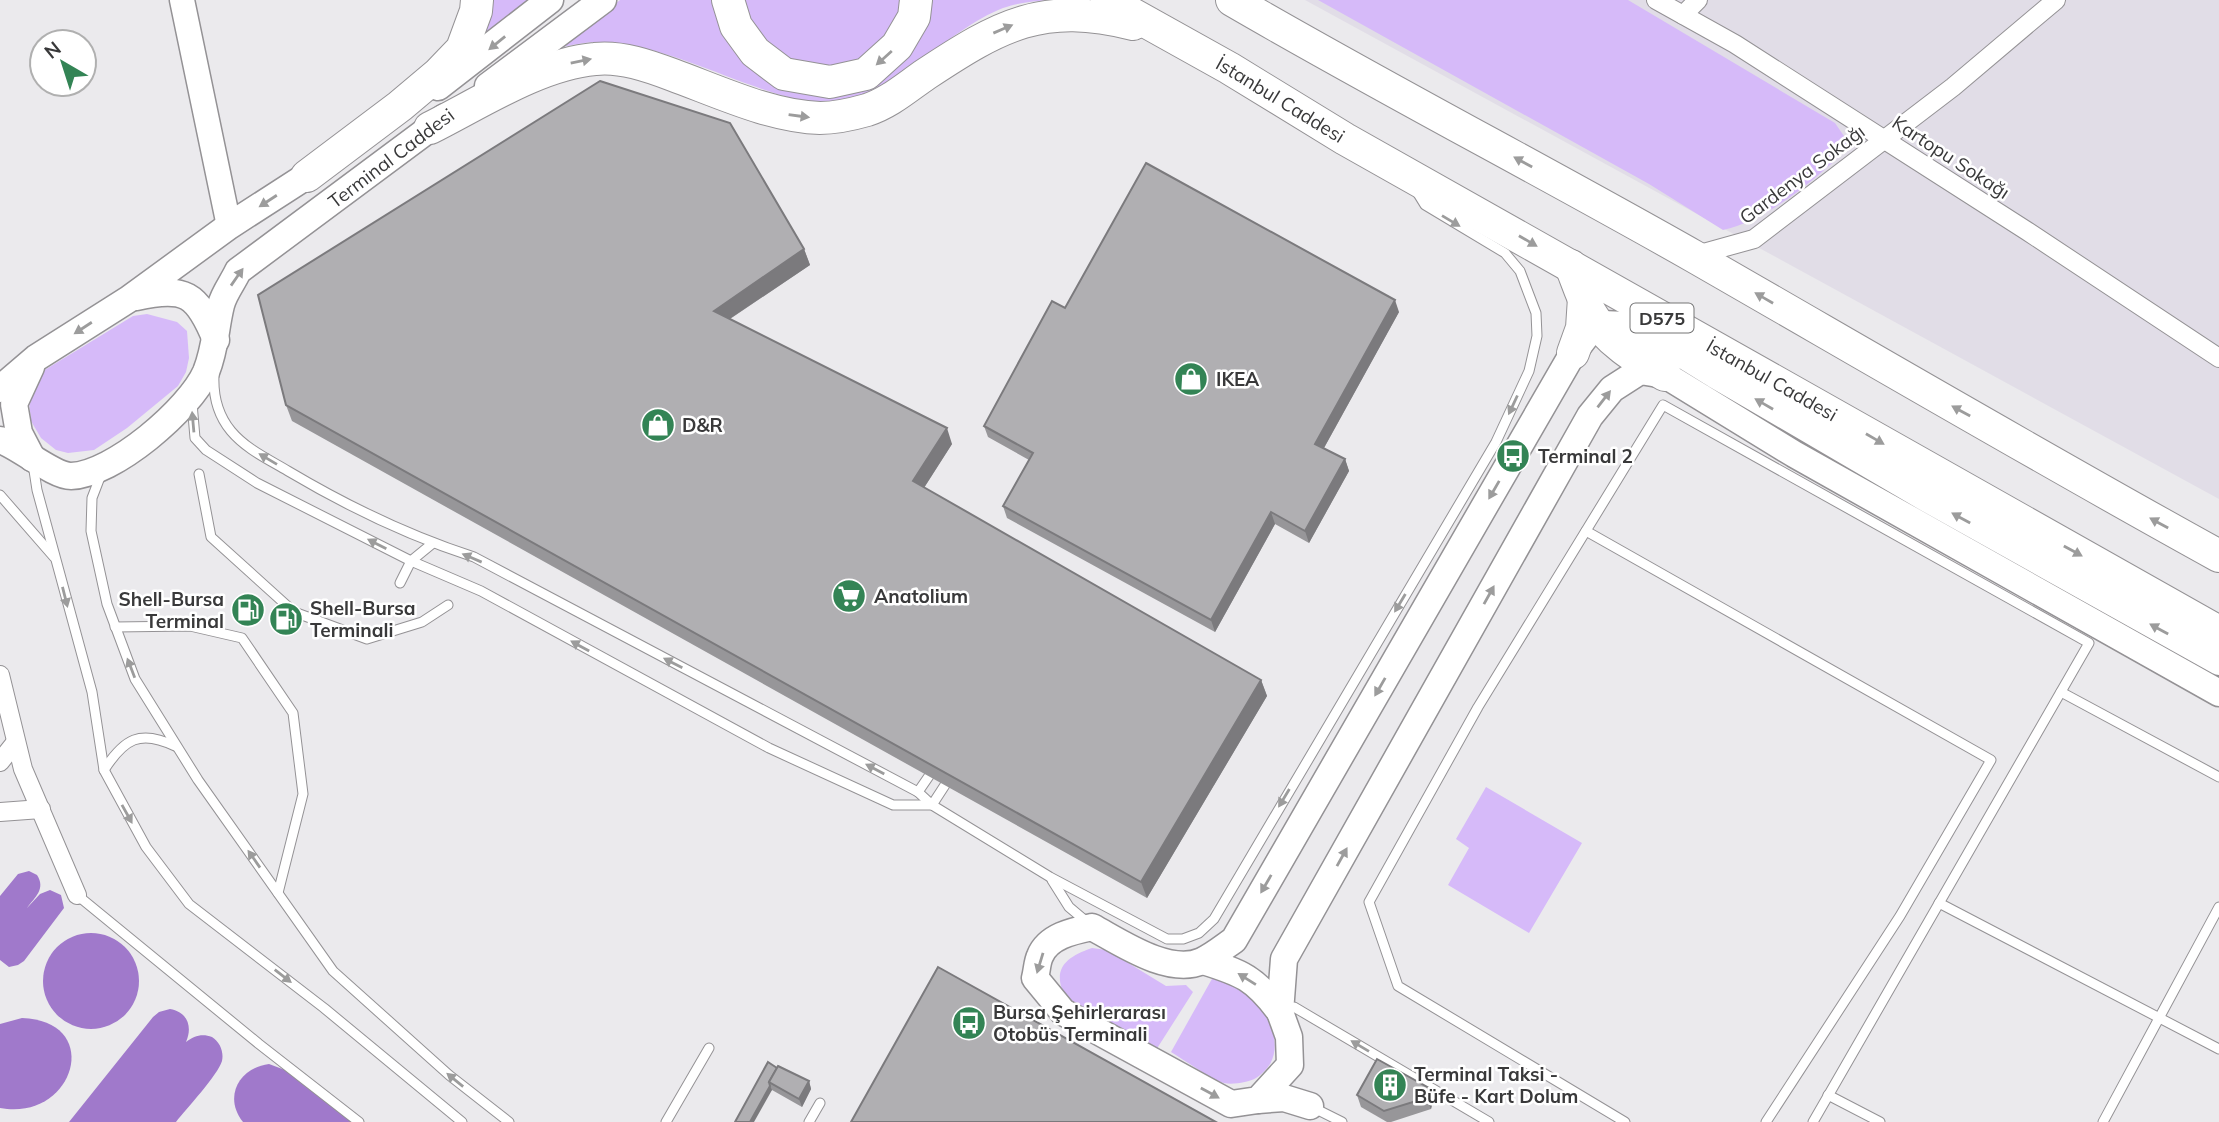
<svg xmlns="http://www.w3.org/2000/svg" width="2219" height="1122" viewBox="0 0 2219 1122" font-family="Mulish,sans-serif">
<rect width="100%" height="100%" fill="#ebeaed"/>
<path fill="#e1dde7" d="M1305,0H2219V499Z"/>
<g fill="#d6baf9">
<path d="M490,0H533L475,44Z"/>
<path d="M620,0H714C720,40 748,80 790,89C804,92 839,84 854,82L927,0H1050C1035,1 1017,3 1003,8C946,30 892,98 830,102C800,104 771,92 742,82C697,65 647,43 598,42C586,42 573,45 561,47Z"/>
<path d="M739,0H909V5L868,61L830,73L786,68L755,43Z"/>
<path d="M1318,0H1628L1835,123L1846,139V150C1815,180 1766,221 1723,230L1649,184Z"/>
<path d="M147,314L177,322L187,331L189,358L186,372L178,386L127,428L94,450L68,453L56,450L41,438L31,421L29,401L43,371L133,316Z"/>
<path d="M1486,787L1582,843L1529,933L1448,885L1469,848L1456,839Z"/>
<path d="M1092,948L1107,950L1166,986L1186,985L1193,992L1156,1050L1067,1000C1051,971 1063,958 1092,948Z"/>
<path d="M1213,977L1229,978L1268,1008C1274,1036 1284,1059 1256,1078C1249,1082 1233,1085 1224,1083C1212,1080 1183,1059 1171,1052Z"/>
</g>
<g fill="#a079cb">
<path d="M29,871L37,875C46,889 35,897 27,908L40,894L50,890L61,895L64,908L24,961L18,965L9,967L0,960V896L18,874Z"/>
<circle cx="91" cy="981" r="48"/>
<path d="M170,1009C187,1012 193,1026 186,1042C194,1036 202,1033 212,1037C220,1042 224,1052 222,1061C218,1075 186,1109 176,1122H69L153,1017L159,1012Z"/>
<path d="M22,1018C105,1021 74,1122 0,1108V1024Z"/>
<path d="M269,1064L285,1070L352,1122H243C223,1097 239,1068 269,1064Z"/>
</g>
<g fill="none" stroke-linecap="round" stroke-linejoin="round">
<g stroke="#949295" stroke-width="11">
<g id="lane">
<path d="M214,375C213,396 217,414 231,431C246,449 268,459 288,471C347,506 409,536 474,557L918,792L932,805L945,785"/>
<path d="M192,403L195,438L206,450L257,483L411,561L481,591L769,748L893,805H932L1050,877L1167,939H1183L1199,933L1214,919L1496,442L1529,371L1537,336L1536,313L1520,271L1505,253L1425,205L1417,192"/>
<path d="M33,464L37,490L92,692L104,770L146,847L189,904L324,1008L462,1122"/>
<path d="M102,472L92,498L91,531L107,604L135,679L198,780L333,971L449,1075L509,1122"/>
<path d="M199,474L211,537L294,612L367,639L422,622L448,605"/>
<path d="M0,495L54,557"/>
<path d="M1586,531L1991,760L1900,916L1766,1122"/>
<path d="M400,583L411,561L433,543"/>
<path d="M115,627L190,626L242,638L293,713L303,794L278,893"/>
<path d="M2061,692L2219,777"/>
<path d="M104,770C124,739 140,729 175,746"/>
<path d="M918,792L929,776"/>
<path d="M1052,880L1069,907L1088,923"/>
<path d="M77,895L259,1044L359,1122"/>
<path d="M1939,903L2219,1049"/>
<path d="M1285,1010L1294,1007L1489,1122"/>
<path d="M1828,1095L1880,1122"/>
<path d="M1312,1107L1342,1122"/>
<path d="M666,1122L709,1048"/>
<path d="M809,1122L820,1103"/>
<path d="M1625,1122L1398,986L1369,902L1478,707L1663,405L2089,643L1813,1122"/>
<path d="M2103,1122L2219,907"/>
</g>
</g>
<g stroke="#949295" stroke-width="20">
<g id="street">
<path d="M1656,0L1735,44L2027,231L2219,358"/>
<path d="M1683,15L1698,0"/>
<path d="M1693,256L1754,239L1953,87L2056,0"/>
<path d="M0,675L23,769L77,895"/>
<path d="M0,762L15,743"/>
<path d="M0,812L41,809"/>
</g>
</g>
<g stroke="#949295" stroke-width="27">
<path id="secondary" d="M182,0L229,226"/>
</g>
<g stroke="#949295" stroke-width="29">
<g id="primary">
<path d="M488,86L603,0"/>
<path d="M438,87L550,0"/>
<path d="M136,297C185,286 197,293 216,340"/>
<path d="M31,367L14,404L19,433L32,458"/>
<path d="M0,389L36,358L129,299L229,226L322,166"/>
<path d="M0,440C19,446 53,476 71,476C113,475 190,409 206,372C216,347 215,329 221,305C224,293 233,282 238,271L445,117"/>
<path d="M2219,662L1929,500L1715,375L1657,339L1626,325L1602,324L1593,327L1573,353L1234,940C1224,947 1213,956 1202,961C1169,976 1120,942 1092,927C1073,931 1048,936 1040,956C1037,962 1037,971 1035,978L1063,1012L1231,1104L1258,1100L1290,1065L1289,1037L1280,1012L1284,959L1590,416L1612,389L1640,371L1665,375L1794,454L2219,693"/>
<path d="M1203,961C1242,973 1255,978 1280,1012"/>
<path d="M1258,1100L1284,1098L1310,1106"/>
</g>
</g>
<g stroke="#949295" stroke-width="34">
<g id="highway">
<path d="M728,0L736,26L755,52L784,74L830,82L866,74L897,46L914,17L916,0"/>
<path id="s1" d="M1107,0L1229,68L1345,139L2219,632"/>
<path d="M1232,0C1385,89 1542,170 1695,257C1869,357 2043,459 2219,556"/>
<path d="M430,128C480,103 539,64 595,59C621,56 649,66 673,75C717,91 772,117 820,118C834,118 853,114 867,110C889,103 907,87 926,74C1000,25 1043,1 1133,24"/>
<path d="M307,176L400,106L438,74L462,49L476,11L477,0"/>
<path d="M1571,266C1577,281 1582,297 1590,312C1606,341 1637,359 1665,375"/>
<path d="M1573,353L1582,328L1584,298"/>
</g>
</g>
<use href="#lane" stroke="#fff" stroke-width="9"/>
<use href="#street" stroke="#fff" stroke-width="18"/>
<use href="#secondary" stroke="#fff" stroke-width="24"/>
<use href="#primary" stroke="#fff" stroke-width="26"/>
<use href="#highway" stroke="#fff" stroke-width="32"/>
</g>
<g fill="#979699">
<path d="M804,249L810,265L730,319L952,444L924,488L1261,680L1267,696L1147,898L292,421L286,405Z"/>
<path d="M1065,308L1399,312L1324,448L1345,459L1349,471L1309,543L1275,524L1215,632L1007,518L1003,506L1029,460L988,437L984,426Z"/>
<path d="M1377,1059L1433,1100L1431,1109L1391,1122H1387L1361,1107L1357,1095Z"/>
<path d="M777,1068L809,1081L811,1089L802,1107L772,1090L735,1122Z"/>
</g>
<g fill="#7b7a7d">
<path d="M804,249L810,265L719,326L714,311Z"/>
<path d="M1395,300L1399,312L1320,455L1315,444Z"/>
<path d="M947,428L952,444L918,497L913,481Z"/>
<path d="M1345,459L1349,471L1309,543L1305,531Z"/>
<path d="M1271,512L1275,524L1215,632L1211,620Z"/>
<path d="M1261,680L1267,696L1147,898L1141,882Z"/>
<path d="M809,1081L811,1089L802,1107L799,1099Z"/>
<path d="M770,1086L772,1090L754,1122H750Z"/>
<path d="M1429,1088L1433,1100L1431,1109L1426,1098Z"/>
</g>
<g fill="#b0afb2" stroke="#7b7a7d" stroke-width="2">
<path d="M600,81L730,123L804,249L714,311L947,428L913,481L1261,680L1141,882L286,405L258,295Z"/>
<path d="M1146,163L1395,300L1315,444L1345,459L1305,531L1271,512L1211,620L1003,506L1033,453L984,426L1052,301L1065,308Z"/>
<path d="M938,967L1216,1122H851Z"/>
<path d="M1377,1059L1429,1088L1426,1098L1384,1111L1357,1095Z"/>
<path d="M768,1062L777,1068L769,1082L770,1086L750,1122H735Z"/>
<path d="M778,1066L809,1081L799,1099L769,1082Z"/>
</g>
<defs><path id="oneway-solid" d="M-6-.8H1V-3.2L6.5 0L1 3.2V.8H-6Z" transform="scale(1.75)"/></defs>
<g fill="#9c9c9c">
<use href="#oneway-solid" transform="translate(1003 29) rotate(-23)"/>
<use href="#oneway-solid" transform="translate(497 43) rotate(141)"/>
<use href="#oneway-solid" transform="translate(884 58) rotate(138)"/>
<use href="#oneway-solid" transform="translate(581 61) rotate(-11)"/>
<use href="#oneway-solid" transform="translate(799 116) rotate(8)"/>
<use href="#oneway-solid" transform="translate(1523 162) rotate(-151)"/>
<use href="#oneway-solid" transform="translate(268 201) rotate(147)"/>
<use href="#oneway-solid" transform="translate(1451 221) rotate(31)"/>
<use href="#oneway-solid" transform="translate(1528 241) rotate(30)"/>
<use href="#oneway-solid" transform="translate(237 277) rotate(-55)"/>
<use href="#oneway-solid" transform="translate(1764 298) rotate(-150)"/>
<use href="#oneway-solid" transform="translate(83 328) rotate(147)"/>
<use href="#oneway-solid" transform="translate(1604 399) rotate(-52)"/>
<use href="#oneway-solid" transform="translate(1764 404) rotate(-150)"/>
<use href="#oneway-solid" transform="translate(1513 405) rotate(115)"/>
<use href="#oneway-solid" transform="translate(1961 411) rotate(-151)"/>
<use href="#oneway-solid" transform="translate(193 422) rotate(-95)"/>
<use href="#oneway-solid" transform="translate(1875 439) rotate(30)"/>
<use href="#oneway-solid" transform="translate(268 459) rotate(-149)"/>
<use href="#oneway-solid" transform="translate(1494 490) rotate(120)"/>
<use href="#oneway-solid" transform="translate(1961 518) rotate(-151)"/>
<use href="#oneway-solid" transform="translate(2159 523) rotate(-151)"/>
<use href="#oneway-solid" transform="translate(377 544) rotate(-153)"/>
<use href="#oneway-solid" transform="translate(2073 551) rotate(29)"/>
<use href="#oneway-solid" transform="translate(472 558) rotate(-157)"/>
<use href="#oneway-solid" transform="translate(1489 595) rotate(-61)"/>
<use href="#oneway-solid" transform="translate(65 597) rotate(76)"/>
<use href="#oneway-solid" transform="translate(1400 603) rotate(121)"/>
<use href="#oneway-solid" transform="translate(2159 629) rotate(-151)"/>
<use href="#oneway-solid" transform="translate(580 646) rotate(-151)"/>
<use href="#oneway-solid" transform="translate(673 663) rotate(-153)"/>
<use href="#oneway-solid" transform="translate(131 668) rotate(-111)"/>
<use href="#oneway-solid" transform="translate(1380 687) rotate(120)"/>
<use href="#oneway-solid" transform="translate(875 769) rotate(-152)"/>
<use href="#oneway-solid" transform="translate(1284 798) rotate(121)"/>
<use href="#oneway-solid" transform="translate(127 814) rotate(61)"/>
<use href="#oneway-solid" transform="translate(1342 857) rotate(-61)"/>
<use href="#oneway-solid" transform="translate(254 859) rotate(-125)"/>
<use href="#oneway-solid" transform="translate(1266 884) rotate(120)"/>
<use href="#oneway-solid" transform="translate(1040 963) rotate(107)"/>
<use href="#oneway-solid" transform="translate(283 976) rotate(38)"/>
<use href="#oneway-solid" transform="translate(1247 979) rotate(-148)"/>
<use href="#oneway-solid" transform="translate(1360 1046) rotate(-149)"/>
<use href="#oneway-solid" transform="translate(455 1080) rotate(-141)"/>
<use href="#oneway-solid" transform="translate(1210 1093) rotate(29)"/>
</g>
<defs>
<g id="shop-disc" transform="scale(1.75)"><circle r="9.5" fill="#338455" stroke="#fff"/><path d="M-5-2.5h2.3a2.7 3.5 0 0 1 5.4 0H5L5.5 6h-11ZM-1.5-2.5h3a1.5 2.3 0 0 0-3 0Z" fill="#fff"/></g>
<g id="bus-disc" transform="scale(1.75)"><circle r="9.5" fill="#338455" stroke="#fff"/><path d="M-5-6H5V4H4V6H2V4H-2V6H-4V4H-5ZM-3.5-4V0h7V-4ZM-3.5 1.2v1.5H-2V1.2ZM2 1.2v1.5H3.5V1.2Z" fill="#fff"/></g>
<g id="supermarket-disc" transform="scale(1.75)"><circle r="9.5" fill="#338455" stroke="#fff"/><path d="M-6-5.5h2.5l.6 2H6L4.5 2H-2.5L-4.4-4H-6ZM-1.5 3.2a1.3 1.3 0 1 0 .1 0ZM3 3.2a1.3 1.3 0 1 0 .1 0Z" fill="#fff"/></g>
<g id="fuel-disc" transform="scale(1.75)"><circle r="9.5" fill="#338455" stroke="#fff"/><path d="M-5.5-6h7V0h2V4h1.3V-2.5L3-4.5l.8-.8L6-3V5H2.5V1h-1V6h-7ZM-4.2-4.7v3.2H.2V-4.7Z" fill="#fff"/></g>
<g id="building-disc" transform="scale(1.75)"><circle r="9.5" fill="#338455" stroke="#fff"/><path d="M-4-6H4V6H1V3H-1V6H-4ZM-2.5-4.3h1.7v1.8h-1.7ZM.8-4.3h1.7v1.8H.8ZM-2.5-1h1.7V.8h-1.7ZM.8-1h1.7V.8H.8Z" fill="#fff"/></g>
</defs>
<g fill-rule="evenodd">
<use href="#shop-disc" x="1191" y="379"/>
<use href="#shop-disc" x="658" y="425"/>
<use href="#bus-disc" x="1513" y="456"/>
<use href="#supermarket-disc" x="849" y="596"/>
<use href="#fuel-disc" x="248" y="610"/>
<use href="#fuel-disc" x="286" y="619"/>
<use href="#bus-disc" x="969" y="1023"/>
<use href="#building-disc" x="1390" y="1085"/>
</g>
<g text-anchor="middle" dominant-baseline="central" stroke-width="5" stroke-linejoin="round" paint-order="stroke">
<rect fill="#fff" stroke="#747475" stroke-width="2" x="1630.5" y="303.5" width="63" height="29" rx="5"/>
<g font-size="18" font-weight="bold" fill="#39393a">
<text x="1662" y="318">D575</text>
</g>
<g font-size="19" fill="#39393a" stroke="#fff">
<text stroke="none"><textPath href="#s1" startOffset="200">İstanbul Caddesi</textPath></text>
<text transform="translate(1951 157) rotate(33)">Kartopu Sokağı</text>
<text transform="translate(391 158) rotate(-37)">Terminal Caddesi</text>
<text transform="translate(1802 174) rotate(-37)">Gardenya Sokağı</text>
<text stroke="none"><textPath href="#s1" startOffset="766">İstanbul Caddesi</textPath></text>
</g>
<g font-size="19" font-weight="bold" fill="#39393a" stroke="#fff" text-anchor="start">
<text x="1216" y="379">IKEA</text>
<text x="682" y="425">D&amp;R</text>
<text x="1538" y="456">Terminal 2</text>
<text x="874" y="596">Anatolium</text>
<text x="224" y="599" text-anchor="end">Shell-Bursa<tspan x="224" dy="22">Terminal</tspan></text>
<text x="310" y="608">Shell-Bursa<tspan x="310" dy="22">Terminali</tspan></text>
<text x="993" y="1012">Bursa Şehirlerarası<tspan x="993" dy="22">Otobüs Terminali</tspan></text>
<text x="1414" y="1074">Terminal Taksi -<tspan x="1414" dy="22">Büfe - Kart Dolum</tspan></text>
</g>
</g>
<g transform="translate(63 63) rotate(321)"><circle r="33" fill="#ffffff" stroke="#b0b0b0" stroke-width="2"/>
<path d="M0-5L12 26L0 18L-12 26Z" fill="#338455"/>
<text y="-10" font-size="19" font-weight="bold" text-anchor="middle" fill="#39393a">N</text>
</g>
</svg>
